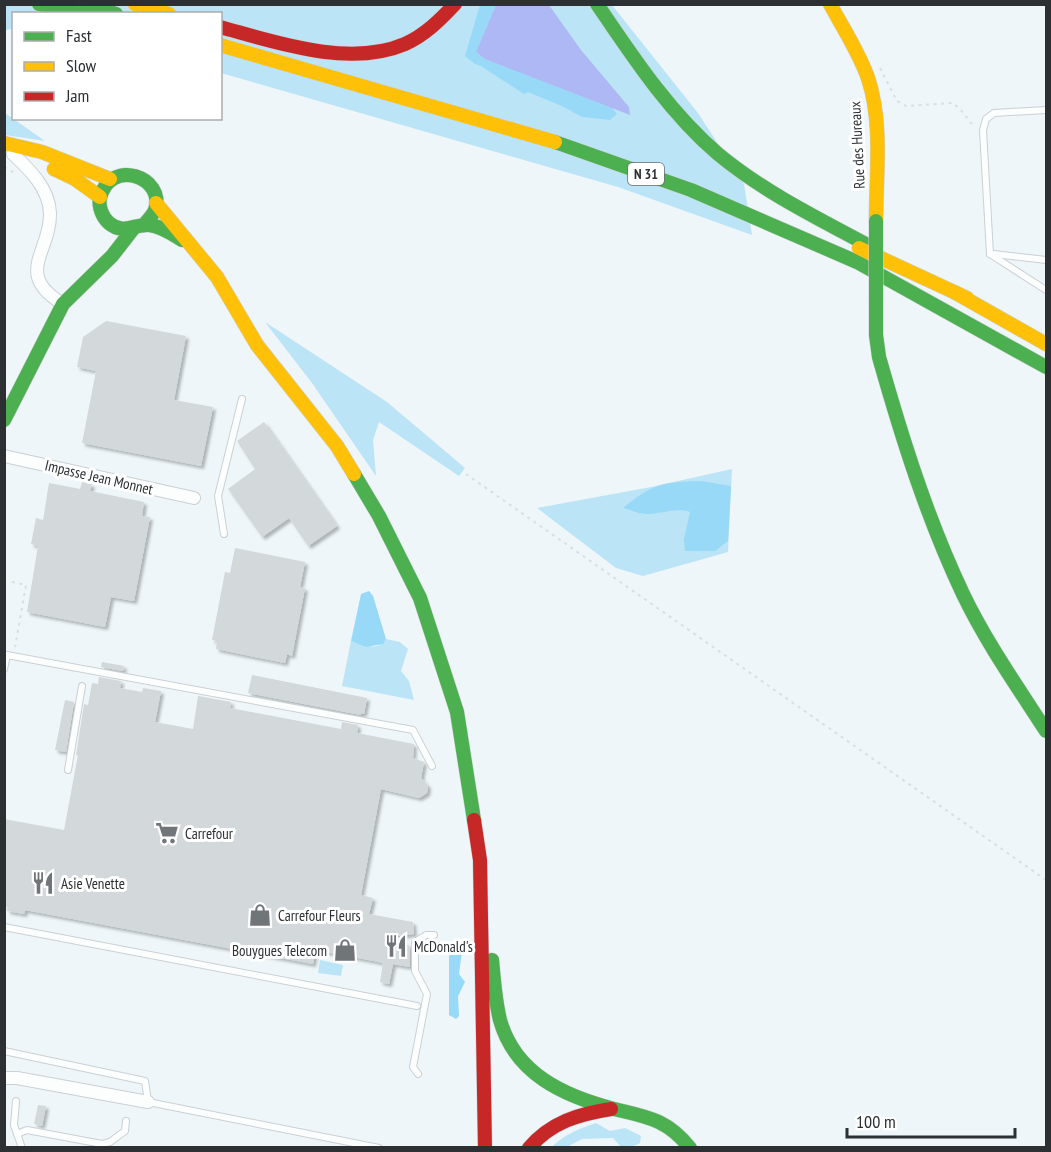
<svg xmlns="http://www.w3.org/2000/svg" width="1051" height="1152" viewBox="0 0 1051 1152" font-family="'PT Sans Narrow',sans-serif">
<defs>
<filter id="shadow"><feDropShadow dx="3" dy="3" stdDeviation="1.5" flood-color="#0004"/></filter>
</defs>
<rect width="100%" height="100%" fill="#eef6f9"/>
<g fill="#bce4f7">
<path d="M4,5H612L698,113L744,184L752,235L618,187L221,73L220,14H14L13,29L5,30Z"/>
<path d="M5,113L45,141L5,135Z"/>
<path d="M265,322L387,402L465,468L459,476L379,422L373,440L376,476L312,383Z"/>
<path d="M732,469L728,552L643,576L616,568L537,508L651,487Z"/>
<path d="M386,639L400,642L408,649L401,671L409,681L414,700L342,686L351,641C363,645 378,652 386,639Z"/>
<path d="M320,960L343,965L341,976L318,973Z"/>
<path d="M596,1123L610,1131L625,1128L641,1136L640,1143L632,1147H621L613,1138L582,1139L567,1147H552C563,1135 580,1128 596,1123Z"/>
</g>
<g fill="#97d9f6">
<path d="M480,5H496L476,52L485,59L612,108L617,114L610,120L582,117L564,107L528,92L524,94L481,66L475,64L465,56Z"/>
<path d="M701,481L731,486L728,541L715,551H685L684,539L690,512C680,507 659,514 647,514C639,514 631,510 623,508C654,483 663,482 701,481Z"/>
<path d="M369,591L373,596L386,639L383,644L366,647L351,641L361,594Z"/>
<path d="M456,950L462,951L459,974L465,982L458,996L459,1016L456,1019L449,1015V956Z"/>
</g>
<path fill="#adb8f4" d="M496,5H549L581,50L629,107L630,115L485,59L476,52Z"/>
<g fill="#d3d8db" filter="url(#shadow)">
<path d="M106,321L186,336L174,400L213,407L201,466L82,443L96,371L77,367L83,337Z"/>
<path d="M264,422L337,526L308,546L289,518L262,537L228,489L255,469L237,441Z"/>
<path d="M82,482L92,484L90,491L144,502L142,516L150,517L134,601L111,597L105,627L27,612L38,546L31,544L36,518L43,520L49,483L80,489Z"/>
<path d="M235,548L305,562L300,587L305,588L292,656L287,654L285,663L216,649L217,641L212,640L225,572L230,573Z"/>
<path d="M102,662L124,666L123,671L101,667Z"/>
<path d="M252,675L367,698L364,714L361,713V715L248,693Z"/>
<path d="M99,677L121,681L120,688L142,692L143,688L161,691L155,722L193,729L198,696L231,702L230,708L341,729L342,722L358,725L357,733L414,744L413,758L424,762L421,778L428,786L427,793L419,798L381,789L361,895L373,898L369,914L413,922L414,934L396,936L410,947V967L393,964L389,984L380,982L383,963L374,961L315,950L313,964L25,910L24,914L7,911L8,906H4V819L64,830L78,755H76L84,704L88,705L92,683L98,684Z"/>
<path d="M65,700L74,702L66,752L55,750Z"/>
<path d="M38,1105L46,1106L42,1126L34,1124Z"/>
</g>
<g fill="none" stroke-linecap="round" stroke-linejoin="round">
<g stroke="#cbd0d3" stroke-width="8">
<g id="lane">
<path d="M990,254L983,130L986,119L994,113L1046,110"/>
<path d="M990,254L1046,290"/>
<path d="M994,254L1046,260"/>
<path d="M224,534L218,496L242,399"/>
<path d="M4,654L7,655L4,669"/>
<path d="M7,655L413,730L432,766"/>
<path d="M68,770L82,686"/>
<path d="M4,927L417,1006"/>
<path d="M4,1051L145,1081L148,1102L379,1148"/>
<path d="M418,1074L413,1067L427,994L415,971V942L426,935H434"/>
<path d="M16,1101L14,1125L22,1148"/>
<path d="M17,1134L27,1130L102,1144L110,1142L125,1131L126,1121"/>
</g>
</g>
<g stroke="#cbd0d3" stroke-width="14">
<g id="street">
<path d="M13,154C29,169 49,188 50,213C51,252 13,274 63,304"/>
<path d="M4,456L194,498"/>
<path d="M4,1078H17L148,1102"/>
</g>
</g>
<g stroke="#cbd0d3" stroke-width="15">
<g id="fast">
<path d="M39,4L82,14"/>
<path d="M86,4L116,14"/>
<path d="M597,4C633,57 669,112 718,154C765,193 821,220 875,249"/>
<path d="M555,142L691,190L857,262L1046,367"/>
<path d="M144,225C147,221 153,215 155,210C166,177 110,157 100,198C98,207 103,218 109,223C123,235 134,224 149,225C161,226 172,234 182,240"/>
<path d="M876,301V335L879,357C902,438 927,518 963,594C986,642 1017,686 1046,731"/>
<path d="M4,420L63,304L112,256L133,229"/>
<path d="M354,474L379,516L420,598L457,712L474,820"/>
<path d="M492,960C494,980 495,1000 500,1020C515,1074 564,1096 614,1109C647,1117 667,1119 690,1148"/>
</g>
</g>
<g stroke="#cbd0d3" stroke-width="15">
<g id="slow">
<path d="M135,4L169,14"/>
<path d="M830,4C843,28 859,52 868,78C883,123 876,175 876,221"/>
<path d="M220,45L555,142"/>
<path d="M4,143L42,152L110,179"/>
<path d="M54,169L75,179L100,197"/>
<path d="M156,203L217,277L257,345L337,446L354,474"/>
<path d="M859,248L967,298"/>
<path d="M954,292L1046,344"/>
</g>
</g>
<g stroke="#cbd0d3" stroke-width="15">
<g id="jam">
<path d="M220,27C275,42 349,68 405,44C425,35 440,20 455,4"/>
<path d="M474,820L480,860L485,1148"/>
<path d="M529,1148C551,1122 579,1114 611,1109"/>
</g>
</g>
<g stroke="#dcdee0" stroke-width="2" stroke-dasharray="3 4.5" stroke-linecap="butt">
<path d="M880,68L897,101L906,106L953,103L961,110L974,127"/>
<path d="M4,167L15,173"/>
<path d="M466,474L1046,880"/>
<path d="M12,582L26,585L15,647"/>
</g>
<use href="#lane" stroke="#fcfefe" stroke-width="6"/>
<use href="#street" stroke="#fcfefe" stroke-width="12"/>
<use href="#fast" stroke="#4caf50" stroke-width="14"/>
<use href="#slow" stroke="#ffc107" stroke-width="14"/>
<use href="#jam" stroke="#c62828" stroke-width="14"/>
<g stroke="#cbd0d3" stroke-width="15" stroke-linecap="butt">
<path id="fast-bridge" d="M876,221V301"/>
</g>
<use href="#fast-bridge" stroke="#4caf50" stroke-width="14"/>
</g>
<defs>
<g id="supermarket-bare" transform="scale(1.8)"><path d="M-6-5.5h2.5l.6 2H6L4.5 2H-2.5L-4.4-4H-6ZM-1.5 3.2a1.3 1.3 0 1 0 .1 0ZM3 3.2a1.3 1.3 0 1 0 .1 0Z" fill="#707578" stroke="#fff" stroke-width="2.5" paint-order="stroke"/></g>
<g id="restaurant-bare" transform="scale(1.8)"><path d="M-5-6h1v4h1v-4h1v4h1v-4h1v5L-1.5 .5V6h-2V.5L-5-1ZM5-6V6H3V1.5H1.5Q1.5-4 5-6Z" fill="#707578" stroke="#fff" stroke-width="2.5" paint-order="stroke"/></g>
<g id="shop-bare" transform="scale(1.8)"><path d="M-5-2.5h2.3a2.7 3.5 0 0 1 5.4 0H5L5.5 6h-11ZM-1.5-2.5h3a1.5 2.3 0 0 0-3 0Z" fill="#707578" stroke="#fff" stroke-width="2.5" paint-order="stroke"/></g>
</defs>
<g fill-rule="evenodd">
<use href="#supermarket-bare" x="167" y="833"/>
<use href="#restaurant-bare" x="43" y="883"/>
<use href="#shop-bare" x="260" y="915"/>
<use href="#restaurant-bare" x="396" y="946"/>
<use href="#shop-bare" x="345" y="950"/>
</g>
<g text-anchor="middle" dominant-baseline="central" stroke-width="6" stroke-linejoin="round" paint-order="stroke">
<rect fill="#fff" stroke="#6b6e70" stroke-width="1.5" x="628" y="163" width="36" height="22" rx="4.5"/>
<g font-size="14" font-weight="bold" fill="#2c3033">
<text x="646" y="174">N 31</text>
</g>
<g font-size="15" fill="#2c3033" stroke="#fff">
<text transform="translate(857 145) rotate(-93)">Rue des Hureaux</text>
<text transform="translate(99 477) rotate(13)">Impasse Jean Monnet</text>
</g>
<g font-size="15" fill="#2c3033" stroke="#fff" text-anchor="start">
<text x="185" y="833">Carrefour</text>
<text x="61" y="883">Asie Venette</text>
<text x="278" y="915">Carrefour Fleurs</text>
<text x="414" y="946">McDonald's</text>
<text x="327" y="950" text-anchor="end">Bouygues Telecom</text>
</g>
</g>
<rect width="1051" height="1152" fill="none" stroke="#2c3033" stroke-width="12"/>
<rect x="12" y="12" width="210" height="108" fill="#ffffff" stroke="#abacad" stroke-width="1.5"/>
<rect x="24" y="32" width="30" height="9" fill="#4caf50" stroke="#abacad" stroke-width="1.5"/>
<text x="66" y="42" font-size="18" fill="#2c3033">Fast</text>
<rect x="24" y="62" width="30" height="9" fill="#ffc107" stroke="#abacad" stroke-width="1.5"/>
<text x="66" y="72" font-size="18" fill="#2c3033">Slow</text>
<rect x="24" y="92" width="30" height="9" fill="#c62828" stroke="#abacad" stroke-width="1.5"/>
<text x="66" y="102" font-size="18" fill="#2c3033">Jam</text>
<path d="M847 1128v9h168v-9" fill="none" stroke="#2c3033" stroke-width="3"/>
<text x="856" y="1128" font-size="18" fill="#2c3033" stroke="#ffffff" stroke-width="4.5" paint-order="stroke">100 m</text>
</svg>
